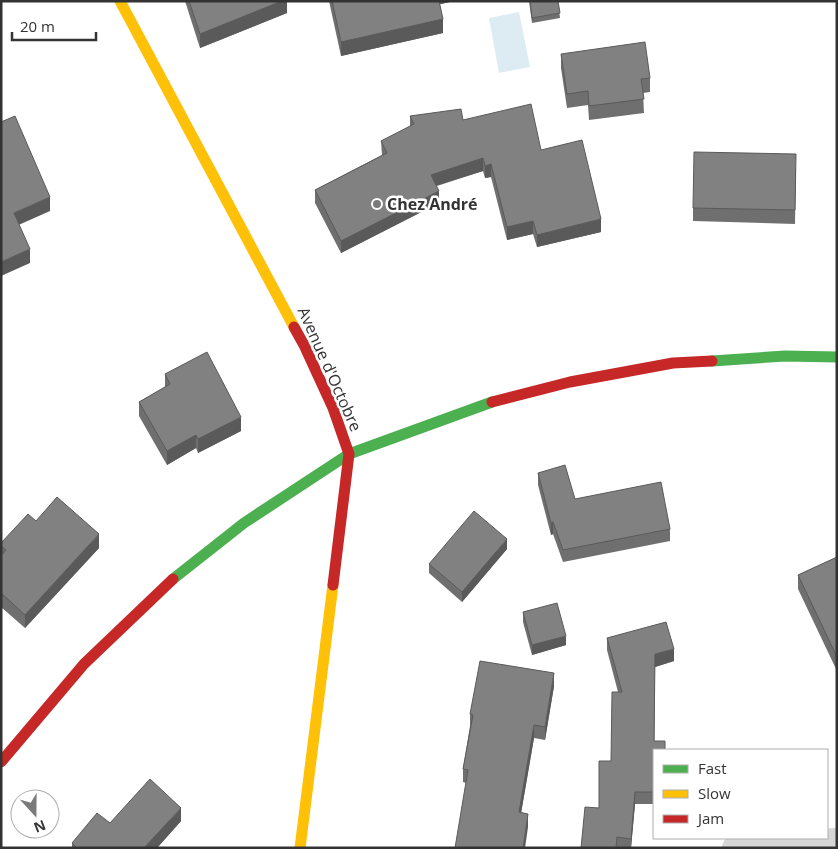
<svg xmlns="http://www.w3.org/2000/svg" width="838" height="849" viewBox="0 0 838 849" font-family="'Open Sans',sans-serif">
<rect width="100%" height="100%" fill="#fff"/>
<path fill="#ddebf3" d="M519,12L530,67L499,73L489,18Z"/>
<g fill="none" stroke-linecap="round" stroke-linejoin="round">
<path stroke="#d7d7d7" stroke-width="26" d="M735,848L741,845L766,843L837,841"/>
<g stroke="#4caf50" stroke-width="11">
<path d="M712,361L785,356L837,357"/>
<path d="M173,579L244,523L349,454L492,402"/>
</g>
<g stroke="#ffc107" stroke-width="11">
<path d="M120,1L294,327"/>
<path d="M300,848L333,585"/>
</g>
<g stroke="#c62828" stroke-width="11">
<path d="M294,327L304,345L333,408L349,454L333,585"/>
<path d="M492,402L570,382L673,363L712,361"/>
<path d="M1,762L84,664L173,579"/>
</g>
</g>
<g fill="#6f6f6f">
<path d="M185,1H287V13L200,48Z"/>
<path d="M329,1H454L440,4L443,33L341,56Z"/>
<path d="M529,1H558L560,18L532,23Z"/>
<path d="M561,54L650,78V92L643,93L644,113L589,120L588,105L567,108L561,68Z"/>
<path d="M410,116L463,120L541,150L601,232L537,247L533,234L507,240L491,177L485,178L483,171L437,186L439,203L341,253L315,203V190L382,155L381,141L410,127Z"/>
<path d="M796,168L795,224L693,221V208Z"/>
<path d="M165,374L241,431L198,453L196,448L167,465L139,416V402L165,387Z"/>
<path d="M538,473L575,499L670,529V541L563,562L553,534L551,535L538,485Z"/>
<path d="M36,521L99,548L25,628L1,607V543Z"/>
<path d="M507,549L462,602L429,573V564Z"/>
<path d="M837,557V671L798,589V575Z"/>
<path d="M523,612L566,645L532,655L523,622Z"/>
<path d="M607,638L674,661L655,667L654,804H635L631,848H581L599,808L611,761L618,692L607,650Z"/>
<path d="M554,686L545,740L534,738L521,813L528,827L466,783L463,782V769L470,726V714Z"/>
<path d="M181,821L157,848H72V843L110,823Z"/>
</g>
<g fill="#5a5a5a">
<path d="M282,1H287V13L200,48V34Z"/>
<path d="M437,1H454L437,5Z"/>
<path d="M443,19V33L341,56V42Z"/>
<path d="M483,158V171L431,187V175Z"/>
<path d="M491,164V177L485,178V166Z"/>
<path d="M439,191V203L341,253V241Z"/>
<path d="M50,197V211L14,227V213Z"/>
<path d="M601,219V232L537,247V235Z"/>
<path d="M533,221V234L507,240V227Z"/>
<path d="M30,249V263L1,276V262Z"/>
<path d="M241,417V431L198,453V439Z"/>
<path d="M196,435V448L167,465V451Z"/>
<path d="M553,522V534L551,535V523Z"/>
<path d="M99,534V548L25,628V615Z"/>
<path d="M507,539V549L462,602V592Z"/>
<path d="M566,636V645L532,655V645Z"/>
<path d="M674,649V661L655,667V654Z"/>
<path d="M554,673V686L545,740V727Z"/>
<path d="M534,725V738L519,825V812Z"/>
<path d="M635,792V804L631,848V839Z"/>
<path d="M181,808V821L157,848H144Z"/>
<path d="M528,814V827L525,848H523Z"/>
</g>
<g fill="#818181" stroke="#5a5a5a">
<path d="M189,1H282L200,34Z"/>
<path d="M332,1H439L443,19L341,42Z"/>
<path d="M530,1H558L560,13L532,18Z"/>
<path d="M645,42L650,78L641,79L644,99L589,106L588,91L567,94L561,54Z"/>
<path d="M531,104L541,150L582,140L601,219L537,235L533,221L507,227L491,164L485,166L483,158L431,175L439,191L341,241L315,190L387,153L381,141L414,124L410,116L461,109L463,120Z"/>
<path d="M15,116L50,197L14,213L30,249L1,262V122Z"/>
<path d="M694,152L796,154L795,210L693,208Z"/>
<path d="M207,352L241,417L198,439L196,435L167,451L139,402L170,384L165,374Z"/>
<path d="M565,465L575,499L661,482L670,529L563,550L553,522L551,523L538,473Z"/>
<path d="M57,497L99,534L25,615L1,593V556L6,550L1,546V543L28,514L36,521Z"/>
<path d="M474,511L507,539L462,592L429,564Z"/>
<path d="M837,557V657L798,575Z"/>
<path d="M557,603L566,636L532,645L523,612Z"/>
<path d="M666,622L674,649L655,654L654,741H665V750H654V792H635L631,839L617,837L616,848H581L585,807L599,808V761H611L612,692H622L607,638Z"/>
<path d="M480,661L554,673L545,727L534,725L519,812L528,814L523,848H455L468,770L463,769L473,715L470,714Z"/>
<path d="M150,779L181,808L144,848H77L72,843L97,813L110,823Z"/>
</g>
<circle fill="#7a7a7a" stroke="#fff" stroke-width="2" cx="377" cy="204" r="5"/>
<g text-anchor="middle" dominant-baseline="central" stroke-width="5" stroke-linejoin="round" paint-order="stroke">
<g font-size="16" font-weight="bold" fill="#333" stroke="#fff" text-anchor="start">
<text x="387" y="204">Chez André</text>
</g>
<g font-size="16" fill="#333" stroke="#fff">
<text transform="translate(330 369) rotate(66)">Avenue d'Octobre</text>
</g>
</g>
<rect width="838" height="849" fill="none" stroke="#333333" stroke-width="5"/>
<rect x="653" y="749" width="175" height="90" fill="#ffffff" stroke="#adadad"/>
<rect x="663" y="765" width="25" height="8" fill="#4caf50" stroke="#adadad"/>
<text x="698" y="774" font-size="15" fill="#333333">Fast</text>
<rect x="663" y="790" width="25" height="8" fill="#ffc107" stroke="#adadad"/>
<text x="698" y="799" font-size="15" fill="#333333">Slow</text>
<rect x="663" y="815" width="25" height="8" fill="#c62828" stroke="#adadad"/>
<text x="698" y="824" font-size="15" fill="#333333">Jam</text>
<g transform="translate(35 814) rotate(159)"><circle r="24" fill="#ffffff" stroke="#adadad"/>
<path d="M0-4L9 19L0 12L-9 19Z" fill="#7a7a7a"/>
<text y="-8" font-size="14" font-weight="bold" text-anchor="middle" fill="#333333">N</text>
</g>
<path d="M12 32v8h84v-8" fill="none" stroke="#333333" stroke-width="2.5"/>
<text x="20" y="32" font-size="15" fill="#333333" stroke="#ffffff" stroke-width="4" paint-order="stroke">20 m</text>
</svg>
